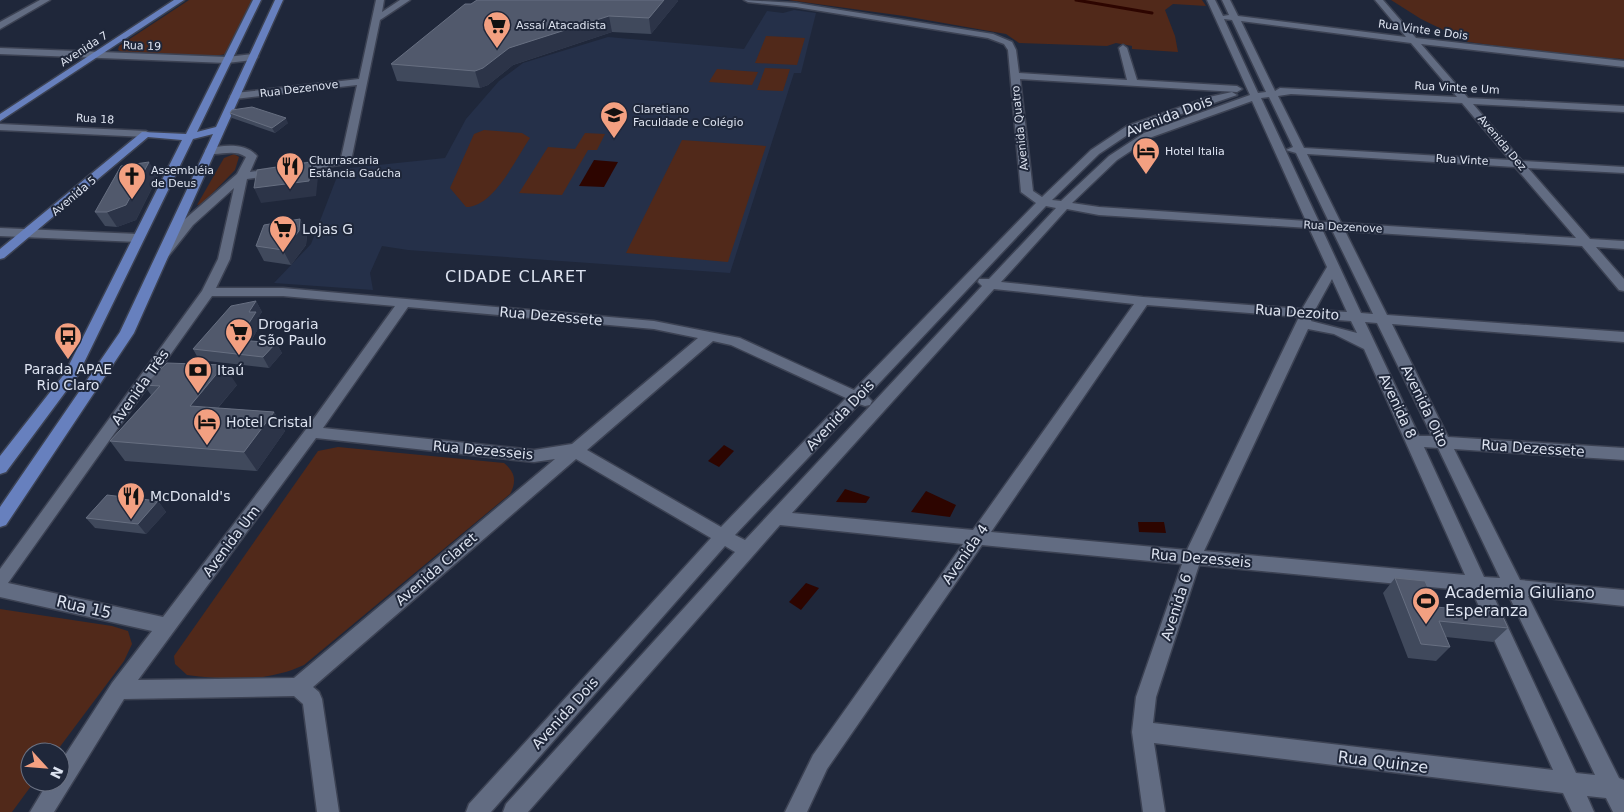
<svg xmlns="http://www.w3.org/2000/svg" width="1624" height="812" viewBox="0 0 1624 812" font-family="'DejaVu Sans',sans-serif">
<rect width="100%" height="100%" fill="#1f273a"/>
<path fill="#253049" d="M794,10L816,13L801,73H794L730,273L408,250L382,246L370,273L373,290L274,283L311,244L340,169L445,158L466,119L499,81L523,63L608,37L744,49L767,11L783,13Z"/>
<g fill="#51291a">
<path d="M189,0H254L226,54L215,56L124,53L118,50L119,46Z"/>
<path d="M788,0H1202L1206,6L1173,4L1165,10L1175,36L1178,52L1132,49V46L1116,43L1107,46L1019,43L1006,34L904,16Z"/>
<path d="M1391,0H1624V59L1577,56L1468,42L1421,19Z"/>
<path d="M766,36L805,38L797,65L755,63Z"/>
<path d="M765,68L790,69L783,91L757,90Z"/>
<path d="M717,69L758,72L752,85L709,82Z"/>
<path d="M484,130L522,133L530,138C516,158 494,207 466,207L450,188L474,134Z"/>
<path d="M585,133L605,134L597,150H588L562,195L519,193L548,147L575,149Z"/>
<path d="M682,140L766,146L728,262L626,253Z"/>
<path d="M234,154L239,157L235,170L202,204L197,205L224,158Z"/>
<path d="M338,447L504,463C515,472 517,481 510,494L304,665C268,682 226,680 187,675L175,664L174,656L318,451Z"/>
<path d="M0,609L112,626L128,631L132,644L124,661L56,752H30V782H34L12,812H0Z"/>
</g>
<g fill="#2d0500">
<path d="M594,160L618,162L604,187L579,186Z"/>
<path d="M724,445L734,451L719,467L708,461Z"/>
<path d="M845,489L870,497L866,503L836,502Z"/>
<path d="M926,491L956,505L950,517L911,512Z"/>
<path d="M1138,522H1164L1166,533L1139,532Z"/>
<path d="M806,583L819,588L801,610L789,602Z"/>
</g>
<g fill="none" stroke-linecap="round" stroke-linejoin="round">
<path stroke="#2d0500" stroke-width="3" d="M1076,0L1152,13"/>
<g stroke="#3c4253" stroke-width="3">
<g id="minor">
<path d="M40,0H50L0,29V22Z"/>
<path d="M376,0H384L382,12L400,0H410L380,20L351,161L346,164L247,179L230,259L216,288H283L654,321L740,338L854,390L1036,203L1021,192L1008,50L1004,44L988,38L796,7L748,2L744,0L796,3L993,34L1012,42L1016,50L1019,73L1127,80L1119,48L1123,45L1127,48L1137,80L1237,86L1242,89L1237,92L1020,79L1033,191L1042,197L1091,150L1127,126L1209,97L1232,92L1237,95L1135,130L1099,154L1052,200L1061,201L1109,156L1144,133L1250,95L1207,0H1215L1223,16L1229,15L1222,0H1230L1238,16L1406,37L1375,0H1383L1416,38L1624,61V67L1421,44L1468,98L1624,106V112L1473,104L1522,161L1624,167V173L1528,168L1590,239L1624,241V249L1596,247L1624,279V291L1619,290L1582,246L1345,231L1387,315L1624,332V342L1392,324L1448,437L1624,448V460L1454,449L1520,580L1624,590V606L1528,596L1619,778L1624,780V812H1613L1606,798L1587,796L1594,812H1572L1563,793L1154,743L1165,812H1143L1132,732L1136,697L1182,564L982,545L827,769L807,812H785L813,755L963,544L780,525L528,812H503L506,804L735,552L725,546L491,812H466L469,804L711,538L576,459L313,687L319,692L322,699L339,812H317L303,704L294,696L124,699L54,812H30L48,782H60V763L112,683L152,631L0,597V569L202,291L218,259L234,188L193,225L167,258L163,259L157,255L185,219L237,174L246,157C232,147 214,159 205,151L206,149C223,145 245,142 257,156L250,172L341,158L357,85L235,99L230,96L235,93L359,79ZM1224,19L1232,20L1266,92L1258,93ZM1241,21L1411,43L1457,97L1280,88L1275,91ZM1291,94L1462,103L1510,160L1304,148L1278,96ZM1269,97L1293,147L1286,150L1296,153L1329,222H1319L1261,98ZM1252,101L1306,221L1099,207L1072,203L1117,160L1152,137ZM1307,154L1515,167L1576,238L1341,223ZM1046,206L1056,208L989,279H979L978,282L982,286L745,540L735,535L859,404L865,406L870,405L872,401L867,396ZM1067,209L1099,215L1309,228L1327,267L1302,309L1143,297L1001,282ZM1322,229L1332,230L1373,314L1361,313ZM1332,279L1347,312L1315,310ZM994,289L1134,304L973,530L792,513ZM212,296H283L395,306L307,428L163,617L8,583ZM1147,305L1299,317L1187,550L991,532ZM408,307L654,329L698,338L572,444L534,450L323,428ZM1312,318L1351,321L1357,333L1311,321ZM1365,322L1377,323L1432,436H1419ZM1308,329L1334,334L1364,349L1465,575L1204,551ZM713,341L731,345L846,398L721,527L587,450ZM316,438L534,462L555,459L294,678L138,680ZM1424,447L1438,448L1500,578L1484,577ZM1199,565L1472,591L1553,770L1153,723L1156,697ZM1492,593L1508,594L1595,775L1576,773Z"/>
<path d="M0,48L227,57L253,54L258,57L253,60L227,63L0,54Z"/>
<path d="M0,124L146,131L151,134L146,137L0,130Z"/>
<path d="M0,228L138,234L144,238L138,242L0,236Z"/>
</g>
</g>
<g stroke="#3c4253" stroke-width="3">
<g id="major">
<path d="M174,0H184L0,121V114Z"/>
<path d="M253,0H261L197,132L216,127L275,0H283L134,333L6,525L0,527V507L120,332L213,134L193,139L78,375L6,472L0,474V456L65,373L182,140L148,137L4,258L0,259V249L142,132L186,134Z"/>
</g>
</g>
<use href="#minor" fill="#626c82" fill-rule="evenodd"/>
<use href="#major" fill="#6780be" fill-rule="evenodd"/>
</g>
<g fill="#40495c">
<path d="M477,0H678V1L651,34L612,32L513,65L488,85L480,88L397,81L391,64Z"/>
<path d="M230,113L288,123L275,133L232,118Z"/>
<path d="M158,176L136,220L117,227L105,226L95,212Z"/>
<path d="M300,219L307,234L306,245L291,265L264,261L256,246Z"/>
<path d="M256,301L262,312L259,316L262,322L251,341L276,343L282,353L269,368L199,360L193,349Z"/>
<path d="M144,385H237L218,408L274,412L285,431L257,471L125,461L110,441L151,395Z"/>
<path d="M158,501L166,512L146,534L95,528L86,518Z"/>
<path d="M1395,578L1436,607L1508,628L1493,642L1446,637L1450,647L1436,661L1408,658L1383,593Z"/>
</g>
<g fill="#2c3448">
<path d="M664,0H678V1L651,34L649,18Z"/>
<path d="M609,16L612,32L513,65L488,85L480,88L475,71L509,48Z"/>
<path d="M286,118L288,123L275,133L272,128Z"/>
<path d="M149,162L158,176L136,220L117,227L107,212Z"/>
<path d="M311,162L318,177L316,196L261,203L254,188Z"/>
<path d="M300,219L307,234L306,245L291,265L283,250Z"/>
<path d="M256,301L262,312L259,316L262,322L245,351L238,340L249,312Z"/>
<path d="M276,343L282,353L269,368L263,357Z"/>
<path d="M224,365L237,385L203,425L190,406Z"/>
<path d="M274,412L285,431L257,471L244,452Z"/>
<path d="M158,501L166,512L146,534L138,524Z"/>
</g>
<g fill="#51596c" stroke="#676f81">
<path d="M477,0H664L649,18L609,16L509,48L483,68L475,71L391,64L465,4H471Z"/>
<path d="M252,107L286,118L272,128L230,113L232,110Z"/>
<path d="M149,162L126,205L107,212H95L121,166Z"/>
<path d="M311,162L309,181L254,188L257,170Z"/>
<path d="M300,219L299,231L283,250L256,246L264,225Z"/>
<path d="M256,301L249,312H256L238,340L276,343L263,357L193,349L231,306Z"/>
<path d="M167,363L224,365L190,406L274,412L244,452L110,441L160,386L144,385Z"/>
<path d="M107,495L158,501L138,524L86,518Z"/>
<path d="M1395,578L1425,581L1436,607L1501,613L1508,628L1439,621L1450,647L1421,644Z"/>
</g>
<defs>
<g id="supermarket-pin" transform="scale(1.4375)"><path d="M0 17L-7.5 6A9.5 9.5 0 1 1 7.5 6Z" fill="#f3a081" stroke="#1f273a"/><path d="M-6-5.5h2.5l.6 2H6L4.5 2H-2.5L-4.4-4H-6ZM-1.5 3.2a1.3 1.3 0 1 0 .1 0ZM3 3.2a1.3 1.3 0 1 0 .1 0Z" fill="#111"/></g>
<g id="university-pin" transform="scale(1.4375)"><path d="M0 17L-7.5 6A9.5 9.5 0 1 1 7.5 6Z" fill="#f3a081" stroke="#1f273a"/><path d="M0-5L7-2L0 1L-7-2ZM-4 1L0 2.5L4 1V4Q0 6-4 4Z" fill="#111"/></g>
<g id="hotel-pin" transform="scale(1.4375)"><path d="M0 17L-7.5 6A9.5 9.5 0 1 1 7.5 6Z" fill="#f3a081" stroke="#1f273a"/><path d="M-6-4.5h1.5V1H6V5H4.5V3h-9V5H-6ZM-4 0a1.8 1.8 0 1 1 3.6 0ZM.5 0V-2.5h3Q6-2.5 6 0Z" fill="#111"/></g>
<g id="restaurant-pin" transform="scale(1.4375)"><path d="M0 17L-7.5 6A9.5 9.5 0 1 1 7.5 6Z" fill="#f3a081" stroke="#1f273a"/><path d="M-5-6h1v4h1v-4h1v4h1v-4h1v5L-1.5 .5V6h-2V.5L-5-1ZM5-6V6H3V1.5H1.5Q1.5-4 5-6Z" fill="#111"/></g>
<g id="church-pin" transform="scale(1.4375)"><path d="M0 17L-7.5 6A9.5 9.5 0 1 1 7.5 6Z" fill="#f3a081" stroke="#1f273a"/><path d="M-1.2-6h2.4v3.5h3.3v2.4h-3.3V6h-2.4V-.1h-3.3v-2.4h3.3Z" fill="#111"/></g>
<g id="bus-pin" transform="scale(1.4375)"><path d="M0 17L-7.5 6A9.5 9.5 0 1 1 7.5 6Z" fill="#f3a081" stroke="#1f273a"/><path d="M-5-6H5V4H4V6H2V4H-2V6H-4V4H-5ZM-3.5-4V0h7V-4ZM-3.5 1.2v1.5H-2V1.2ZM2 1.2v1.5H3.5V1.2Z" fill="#111"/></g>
<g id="bank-pin" transform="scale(1.4375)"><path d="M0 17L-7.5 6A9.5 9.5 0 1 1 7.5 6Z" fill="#f3a081" stroke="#1f273a"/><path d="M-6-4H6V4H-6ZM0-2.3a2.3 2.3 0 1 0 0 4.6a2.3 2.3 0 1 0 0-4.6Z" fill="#111"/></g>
<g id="stadium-pin" transform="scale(1.4375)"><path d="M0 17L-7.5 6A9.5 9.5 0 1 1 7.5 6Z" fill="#f3a081" stroke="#1f273a"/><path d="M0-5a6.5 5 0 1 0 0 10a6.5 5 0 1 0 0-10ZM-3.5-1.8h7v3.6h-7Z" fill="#111"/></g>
</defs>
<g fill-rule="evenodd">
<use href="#supermarket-pin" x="497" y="25"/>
<use href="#university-pin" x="614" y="115"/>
<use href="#hotel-pin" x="1146" y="151"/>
<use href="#restaurant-pin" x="290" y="166"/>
<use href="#church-pin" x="132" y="176"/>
<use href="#supermarket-pin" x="283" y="229"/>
<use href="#supermarket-pin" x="239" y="332"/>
<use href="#bus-pin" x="68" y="336"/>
<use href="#bank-pin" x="198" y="370"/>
<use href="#hotel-pin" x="207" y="422"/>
<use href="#restaurant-pin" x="131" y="496"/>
<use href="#stadium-pin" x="1426" y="601"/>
</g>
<g text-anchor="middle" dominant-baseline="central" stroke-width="4" stroke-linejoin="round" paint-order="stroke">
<g font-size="11" fill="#dde3f0" stroke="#1f273a" text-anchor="start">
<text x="516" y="25">Assaí Atacadista</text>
<text x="633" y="109">Claretiano<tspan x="633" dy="13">Faculdade e Colégio</tspan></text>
<text x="1165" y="151">Hotel Italia</text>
<text x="309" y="160">Churrascaria<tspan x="309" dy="13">Estância Gaúcha</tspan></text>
<text x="151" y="170">Assembléia<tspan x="151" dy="13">de Deus</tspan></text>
</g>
<g font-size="11" fill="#dde3f0" stroke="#1f273a">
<text transform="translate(1423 30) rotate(8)">Rua Vinte e Dois</text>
<text transform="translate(142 46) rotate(2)">Rua 19</text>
<text transform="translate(84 49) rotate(-33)">Avenida 7</text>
<text transform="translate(1457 88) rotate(3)">Rua Vinte e Um</text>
<text transform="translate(299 89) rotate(-7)">Rua Dezenove</text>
<text transform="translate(95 119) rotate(3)">Rua 18</text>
<text transform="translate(1020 128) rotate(-96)">Avenida Quatro</text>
<text transform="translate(1502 143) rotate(50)">Avenida Dez</text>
<text transform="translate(1462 160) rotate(3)">Rua Vinte</text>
<text transform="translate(74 196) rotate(-40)">Avenida 5</text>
<text transform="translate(1343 227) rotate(3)">Rua Dezenove</text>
</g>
<g font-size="14" fill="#dde3f0" stroke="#1f273a">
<text transform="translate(1169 116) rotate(-21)">Avenida Dois</text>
<text transform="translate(1297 312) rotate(4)">Rua Dezoito</text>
<text transform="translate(551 316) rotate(5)">Rua Dezessete</text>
<text transform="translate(140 387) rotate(-55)">Avenida Três</text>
<text transform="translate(1398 406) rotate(65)">Avenida 8</text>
<text transform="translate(1425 406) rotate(64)">Avenida Oito</text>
<text transform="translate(840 415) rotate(-46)">Avenida Dois</text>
<text transform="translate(1533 448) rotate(4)">Rua Dezessete</text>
<text transform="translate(483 450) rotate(5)">Rua Dezesseis</text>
<text transform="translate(231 541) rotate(-53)">Avenida Um</text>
<text transform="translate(965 554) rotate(-55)">Avenida 4</text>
<text transform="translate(1201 558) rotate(5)">Rua Dezesseis</text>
<text transform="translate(436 569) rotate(-41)">Avenida Claret</text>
<text transform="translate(1176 607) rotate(-72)">Avenida 6</text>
<text transform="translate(565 713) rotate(-48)">Avenida Dois</text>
</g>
<g font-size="14" fill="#dde3f0" stroke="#1f273a" text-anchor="start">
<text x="302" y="229">Lojas G</text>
<text x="258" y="324">Drogaria<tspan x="258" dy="16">São Paulo</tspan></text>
<text x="68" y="369" text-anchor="middle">Parada APAE<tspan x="68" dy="16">Rio Claro</tspan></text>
<text x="217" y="370">Itaú</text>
<text x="226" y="422">Hotel Cristal</text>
<text x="150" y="496">McDonald's</text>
</g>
<g font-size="16" letter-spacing="1" fill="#dde3f0" stroke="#1f273a">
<text x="516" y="276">CIDADE CLARET</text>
</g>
<g font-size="16" fill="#dde3f0" stroke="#1f273a" text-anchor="start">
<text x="1445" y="592">Academia Giuliano<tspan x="1445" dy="18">Esperanza</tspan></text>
</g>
<g font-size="16" fill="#dde3f0" stroke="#1f273a">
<text transform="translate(84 607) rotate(13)">Rua 15</text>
<text transform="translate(1383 762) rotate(7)">Rua Quinze</text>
</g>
</g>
<g transform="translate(45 767) rotate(116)"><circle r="24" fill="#1f273a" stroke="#6b7283"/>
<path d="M0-4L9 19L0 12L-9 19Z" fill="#f3a081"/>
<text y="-8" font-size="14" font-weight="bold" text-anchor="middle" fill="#dde3f0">N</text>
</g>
</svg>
